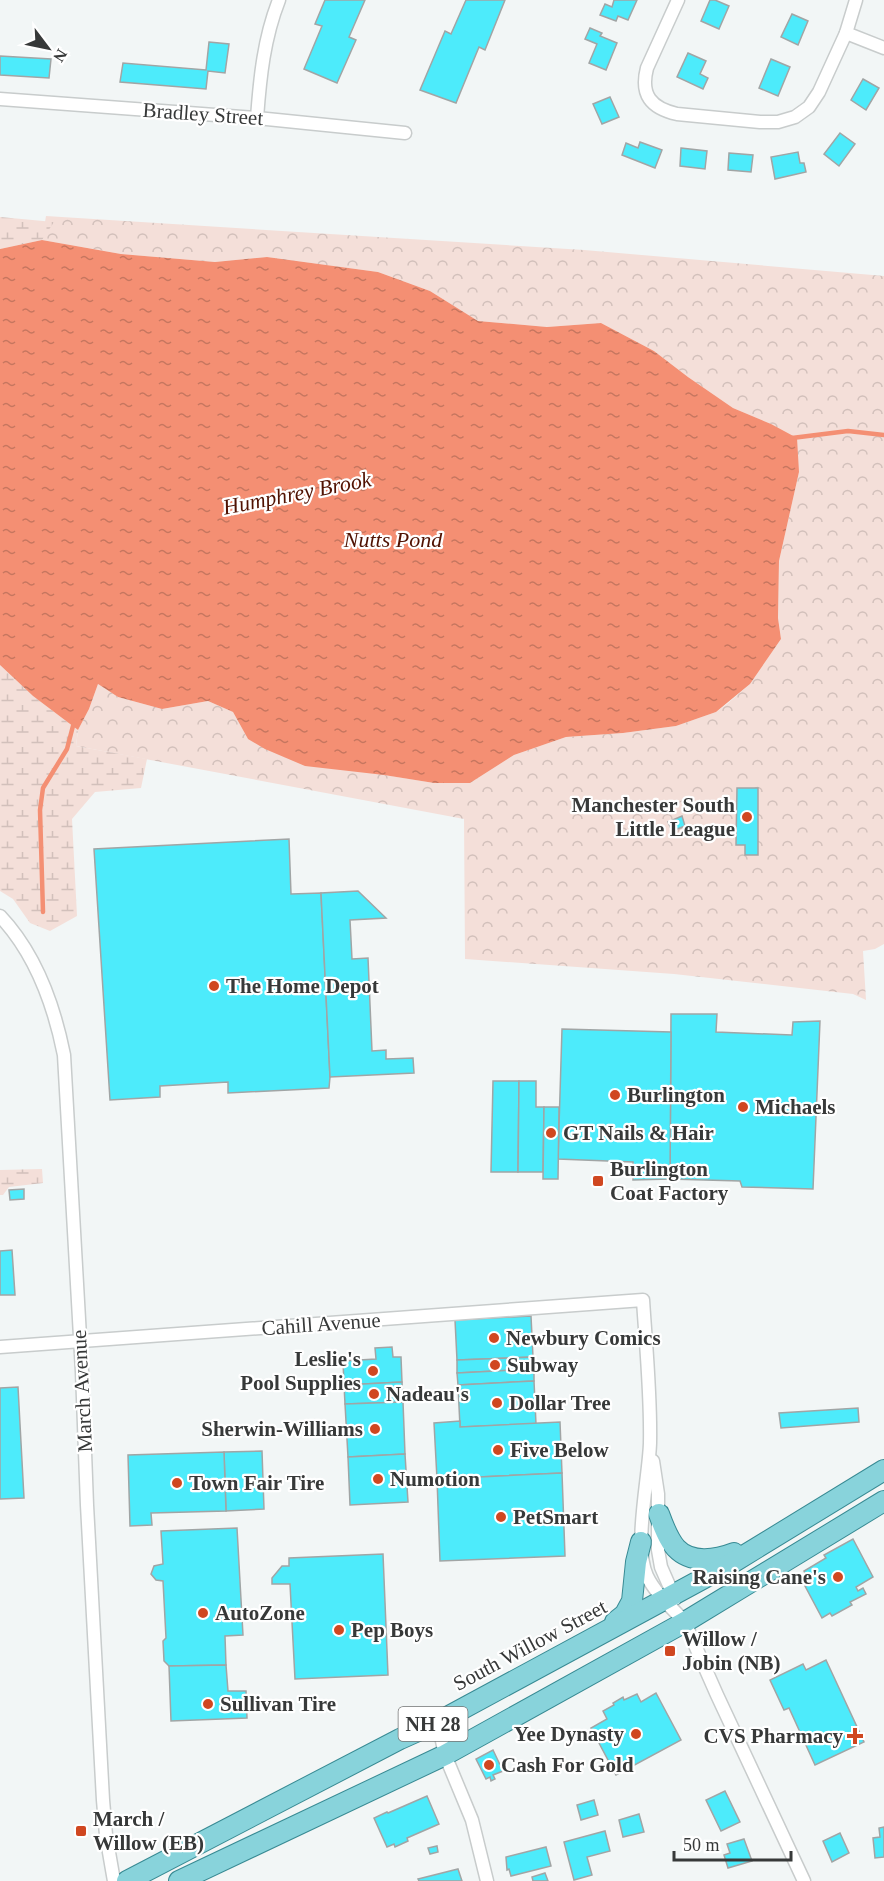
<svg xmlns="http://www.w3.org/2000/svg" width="884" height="1881" viewBox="0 0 884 1881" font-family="Georgia,serif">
<defs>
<pattern id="forest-crowns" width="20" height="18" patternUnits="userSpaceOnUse" patternTransform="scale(1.5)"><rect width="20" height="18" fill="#f4dfd9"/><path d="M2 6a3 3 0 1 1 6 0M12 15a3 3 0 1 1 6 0" fill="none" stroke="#d2c0bb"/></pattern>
<pattern id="wetland-marsh" width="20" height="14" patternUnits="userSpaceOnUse" patternTransform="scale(1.5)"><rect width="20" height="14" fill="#f4dfd9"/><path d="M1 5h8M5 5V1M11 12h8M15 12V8" fill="none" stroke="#d2c0bb"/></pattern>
<pattern id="water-ripples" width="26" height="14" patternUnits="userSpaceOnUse" patternTransform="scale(1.5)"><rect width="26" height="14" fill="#f48f73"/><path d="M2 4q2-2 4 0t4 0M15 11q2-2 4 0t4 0" fill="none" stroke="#c6765f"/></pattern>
</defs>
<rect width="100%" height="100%" fill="#f2f6f6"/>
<path fill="url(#forest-crowns)" d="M46,216L584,250L884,276V944L875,949L863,951L866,1000L853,994L674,974L465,959L464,819L76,746L78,730L89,709L98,684L118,697L162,709L208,701L233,712L248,739L385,775L434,783H470L514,755L566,737L623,733L676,726L716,712L727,704L750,684L781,639L778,618L779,561L799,472L771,424L733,408L688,377L654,351L601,323L547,327L478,321L430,291L378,272L267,257L215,262L121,254L42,240Z"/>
<g fill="url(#wetland-marsh)">
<path d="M0,217L54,222L42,240L0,249Z"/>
<path d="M0,665L33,696L78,730L76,746L147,759L141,788L95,792L72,819L77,916L50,931L30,923L13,899L0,891Z"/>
<path d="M42,1169L43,1183L9,1187L3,1195H0V1170Z"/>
</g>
<path fill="url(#water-ripples)" d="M42,240L121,254L215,262L267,257L378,272L430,291L478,321L547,327L601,323L654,351L688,377L733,408L771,424L797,438L799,472L779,561L778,618L781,639L750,684L716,712L676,726L623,733L566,737L514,755L470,783H434L384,775L305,766L265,749L248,739L233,712L208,701L162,709L118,697L98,684L89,709L78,730L33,696L0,665V249Z"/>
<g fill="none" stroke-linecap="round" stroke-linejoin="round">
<g stroke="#f48f73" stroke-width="4.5">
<path d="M792,438L848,431L884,435"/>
<path d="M43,912L40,810L43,788L67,749L74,722"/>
</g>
</g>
<g fill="#4debfb" stroke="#a1a5a5" stroke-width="1.5">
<path d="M325,0H365L349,37L356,40L337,83L304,69L322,26L315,24Z"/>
<path d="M466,0H505L485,50L479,47L456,103L420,90L445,31L451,34Z"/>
<path d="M614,0H637L628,20L618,16L616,21L600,15L605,4L612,7Z"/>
<path d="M710,0H715L729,6L719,29L701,21Z"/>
<path d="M792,14L808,21L798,45L781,37Z"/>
<path d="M590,28L602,33L600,36L617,43L606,70L589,63L597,44L585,39Z"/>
<path d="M209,42L229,44L225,73L208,71L206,89L120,82L123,63L206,70Z"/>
<path d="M688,53L706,61L700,74L708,78L703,89L677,77Z"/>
<path d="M0,56L51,59L49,78L0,75Z"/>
<path d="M771,59L790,67L778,96L759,88Z"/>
<path d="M863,79L879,88L866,110L851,100Z"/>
<path d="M610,97L619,117L602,124L593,104Z"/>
<path d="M840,133L855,144L839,166L824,154Z"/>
<path d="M640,142L662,150L655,168L622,155L626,143L638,148Z"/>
<path d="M681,148L707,151L705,169L680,166Z"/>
<path d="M798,152L800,163H804L806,172L775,179L771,157Z"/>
<path d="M729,153L753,155L751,172L728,170Z"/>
<path d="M737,788H758V855H745V845H736Z"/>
<path d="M682,816L685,826L672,831L668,822Z"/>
<path d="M289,839L291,894L321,893L330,1077L329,1088L228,1093V1082L160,1086V1097L110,1100L94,849Z"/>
<path d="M358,891L386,918L350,920L352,959L368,958L372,1051L386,1050V1059L413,1058L414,1073L330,1077L321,893Z"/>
<path d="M671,1014H717L716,1032L792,1035L793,1022L820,1021L813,1189L742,1187L740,1181L670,1179Z"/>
<path d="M562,1029L671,1032L670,1179L633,1180V1162L558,1159Z"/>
<path d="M493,1081H519L518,1172H491Z"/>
<path d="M519,1081H536V1107H544L543,1172H518Z"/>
<path d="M544,1107H559L558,1179H543Z"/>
<path d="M24,1189V1199L10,1200L9,1190Z"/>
<path d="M12,1250L15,1295H0V1251Z"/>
<path d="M531,1316L533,1357L457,1360L455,1320Z"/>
<path d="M392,1347L393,1357H401L402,1382L344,1385L343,1361L376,1359L375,1348Z"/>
<path d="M533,1357L534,1369L457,1373V1360Z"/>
<path d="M534,1369V1381L458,1385L457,1373Z"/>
<path d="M534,1381L536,1424L460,1427L458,1385Z"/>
<path d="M402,1382L403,1402L345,1404L344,1385Z"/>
<path d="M18,1387L24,1498L0,1499V1388Z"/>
<path d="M403,1402L405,1454L348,1457L345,1404Z"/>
<path d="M858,1408L859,1422L781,1428L779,1413Z"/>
<path d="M460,1421V1427L560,1422L562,1473L437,1479L434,1423Z"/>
<path d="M262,1451L264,1509L226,1511L224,1452Z"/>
<path d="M224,1452L226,1511L151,1513L152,1525L130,1526L128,1455Z"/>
<path d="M405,1454L408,1502L350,1505L348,1457Z"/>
<path d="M562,1473L565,1556L440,1561L437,1479Z"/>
<path d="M237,1528L243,1635L225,1636L226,1665L169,1666L164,1661L163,1641L166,1638L163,1581L156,1580L151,1574L154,1566L163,1564L161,1531Z"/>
<path d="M853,1539L873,1577L856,1587L858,1591L863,1588L866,1594L850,1602L852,1605L832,1616L830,1613L822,1618L805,1586L810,1583L804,1571L826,1558L824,1555Z"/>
<path d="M383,1554L388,1675L295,1679L290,1584H272V1578L282,1566H289V1558Z"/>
<path d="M826,1660L864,1742L815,1765L789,1708L784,1710L770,1680L803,1664L806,1670Z"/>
<path d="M226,1665L228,1691H246L247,1718L171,1721L169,1666Z"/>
<path d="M656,1693L681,1740L616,1775L591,1728L607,1719L603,1711L614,1705L613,1703L623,1697L624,1700L637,1694L641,1702Z"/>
<path d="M493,1750L503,1771L493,1775L495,1779L491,1781L490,1777L486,1779L476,1759Z"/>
<path d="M725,1791L740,1822L721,1831L706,1800Z"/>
<path d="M427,1796L439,1824L407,1838L408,1841L395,1847L394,1844L387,1847L374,1818L387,1812L388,1813Z"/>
<path d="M594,1800L598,1815L581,1820L577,1805Z"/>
<path d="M639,1814L644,1832L623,1837L619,1820Z"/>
<path d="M884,1827V1857L875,1858L873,1838L880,1837L879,1828Z"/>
<path d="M605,1831L610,1851L587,1857L592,1875L574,1880L564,1842Z"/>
<path d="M840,1833L849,1853L832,1862L823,1841Z"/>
<path d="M744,1839L752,1861L728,1868L724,1855L730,1853L727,1844Z"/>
<path d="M437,1846L438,1852L430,1854L428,1848Z"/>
<path d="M546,1847L551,1866L511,1876L509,1869L507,1870L506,1857Z"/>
<path d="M458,1869L462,1881H419L418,1879Z"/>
<path d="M545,1873L548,1881H533L532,1877Z"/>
</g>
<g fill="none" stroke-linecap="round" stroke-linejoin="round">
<g stroke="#c8cccc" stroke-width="15">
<g id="street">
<path d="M678,0L647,68C640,95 651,108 677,114L760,122H778L795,117L809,107L819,92L846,33L856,0"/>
<path d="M846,33L884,48"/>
<path d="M0,99L257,118L405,133"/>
<path d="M257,118C260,77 264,38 279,0"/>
<path d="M0,916C36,954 54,1005 64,1055L82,1372L87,1505L103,1800L106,1835L114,1881"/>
<path d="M0,1347L643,1300C646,1347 651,1395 650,1443C649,1477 633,1547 647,1576C655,1593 672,1608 685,1622"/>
<path d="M653,1461L658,1494V1550L661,1567L675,1599"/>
<path d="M683,1618L717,1695L804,1881"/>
<path d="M438,1722L445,1755L472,1820L487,1881"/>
</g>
</g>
<g stroke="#388a93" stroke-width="22">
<g id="primary">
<path d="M659,1514C663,1525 668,1539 676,1548C691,1564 716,1560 734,1553"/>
<path d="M615,1622L625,1614L632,1601L636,1562L641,1542"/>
<path d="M127,1881L400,1739L438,1722L732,1563L884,1470"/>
<path d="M179,1881L445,1755L685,1622L884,1501"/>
</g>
</g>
<use href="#street" stroke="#fff" stroke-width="12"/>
<use href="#primary" stroke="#88d3db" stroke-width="20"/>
</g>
<g fill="#d04720" stroke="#fff" stroke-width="2">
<circle cx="747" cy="817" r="6"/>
<circle cx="214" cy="986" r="6"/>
<circle cx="615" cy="1095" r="6"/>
<circle cx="743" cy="1107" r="6"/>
<circle cx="551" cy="1133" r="6"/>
<rect x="592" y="1175" width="12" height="12" rx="3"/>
<circle cx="494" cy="1338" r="6"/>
<circle cx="495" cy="1365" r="6"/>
<circle cx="373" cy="1371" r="6"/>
<circle cx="374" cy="1394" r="6"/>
<circle cx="497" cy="1403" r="6"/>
<circle cx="375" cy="1429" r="6"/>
<circle cx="498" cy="1450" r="6"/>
<circle cx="378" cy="1479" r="6"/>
<circle cx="177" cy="1483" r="6"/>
<circle cx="501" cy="1517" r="6"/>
<circle cx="838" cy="1577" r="6"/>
<circle cx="203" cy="1613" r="6"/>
<circle cx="339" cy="1630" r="6"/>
<rect x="664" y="1645" width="12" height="12" rx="3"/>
<circle cx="208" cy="1704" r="6"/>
<circle cx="636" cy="1734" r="6"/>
<path d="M852 1727h6v6h6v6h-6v6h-6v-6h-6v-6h6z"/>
<circle cx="489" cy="1765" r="6"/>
<rect x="75" y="1825" width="12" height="12" rx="3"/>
</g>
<g text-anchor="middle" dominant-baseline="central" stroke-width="4.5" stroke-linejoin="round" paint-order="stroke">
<rect fill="#fff" stroke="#737474" stroke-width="1.5" x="398.5" y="1707" width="69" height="34" rx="4.5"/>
<g font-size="20" font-weight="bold" fill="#373939">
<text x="433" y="1724">NH 28</text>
</g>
<g font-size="21" fill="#373939" stroke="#fff">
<text transform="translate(203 114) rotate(4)">Bradley Street</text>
<text transform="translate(321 1324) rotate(-4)">Cahill Avenue</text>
<text transform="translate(82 1391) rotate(-93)">March Avenue</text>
<text transform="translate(530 1645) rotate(-28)">South Willow Street</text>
</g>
<g font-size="21" font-weight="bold" fill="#373939" stroke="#fff" text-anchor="start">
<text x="735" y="805" text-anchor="end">Manchester South<tspan x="735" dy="24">Little League</tspan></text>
<text x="226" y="986">The Home Depot</text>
<text x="627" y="1095">Burlington</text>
<text x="755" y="1107">Michaels</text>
<text x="563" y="1133">GT Nails &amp; Hair</text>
<text x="610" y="1169">Burlington<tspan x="610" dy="24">Coat Factory</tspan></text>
<text x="506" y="1338">Newbury Comics</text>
<text x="361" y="1359" text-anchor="end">Leslie's<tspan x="361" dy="24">Pool Supplies</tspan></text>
<text x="507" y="1365">Subway</text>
<text x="386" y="1394">Nadeau's</text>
<text x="509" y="1403">Dollar Tree</text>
<text x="363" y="1429" text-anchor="end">Sherwin-Williams</text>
<text x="510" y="1450">Five Below</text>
<text x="390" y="1479">Numotion</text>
<text x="189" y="1483">Town Fair Tire</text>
<text x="513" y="1517">PetSmart</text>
<text x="826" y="1577" text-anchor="end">Raising Cane's</text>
<text x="215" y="1613">AutoZone</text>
<text x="351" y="1630">Pep Boys</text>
<text x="682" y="1639">Willow /<tspan x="682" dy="24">Jobin (NB)</tspan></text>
<text x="220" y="1704">Sullivan Tire</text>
<text x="624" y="1734" text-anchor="end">Yee Dynasty</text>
<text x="843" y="1736" text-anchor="end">CVS Pharmacy</text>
<text x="501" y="1765">Cash For Gold</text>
<text x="93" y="1819">March /<tspan x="93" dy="24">Willow (EB)</tspan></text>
</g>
<g font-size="22" font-style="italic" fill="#501202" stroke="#fff">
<text transform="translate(297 493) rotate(-11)">Humphrey Brook</text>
<text x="393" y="539">Nutts Pond</text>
</g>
</g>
<g transform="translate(48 48) rotate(122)" stroke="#ffffff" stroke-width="4.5" paint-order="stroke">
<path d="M0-4.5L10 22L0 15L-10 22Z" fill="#373939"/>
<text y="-9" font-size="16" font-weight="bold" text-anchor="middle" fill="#373939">N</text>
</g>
<path d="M674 1851v9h117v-9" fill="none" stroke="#373939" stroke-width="3"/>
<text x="683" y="1851" font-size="18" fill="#373939" stroke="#ffffff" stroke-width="4.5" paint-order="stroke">50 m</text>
</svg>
